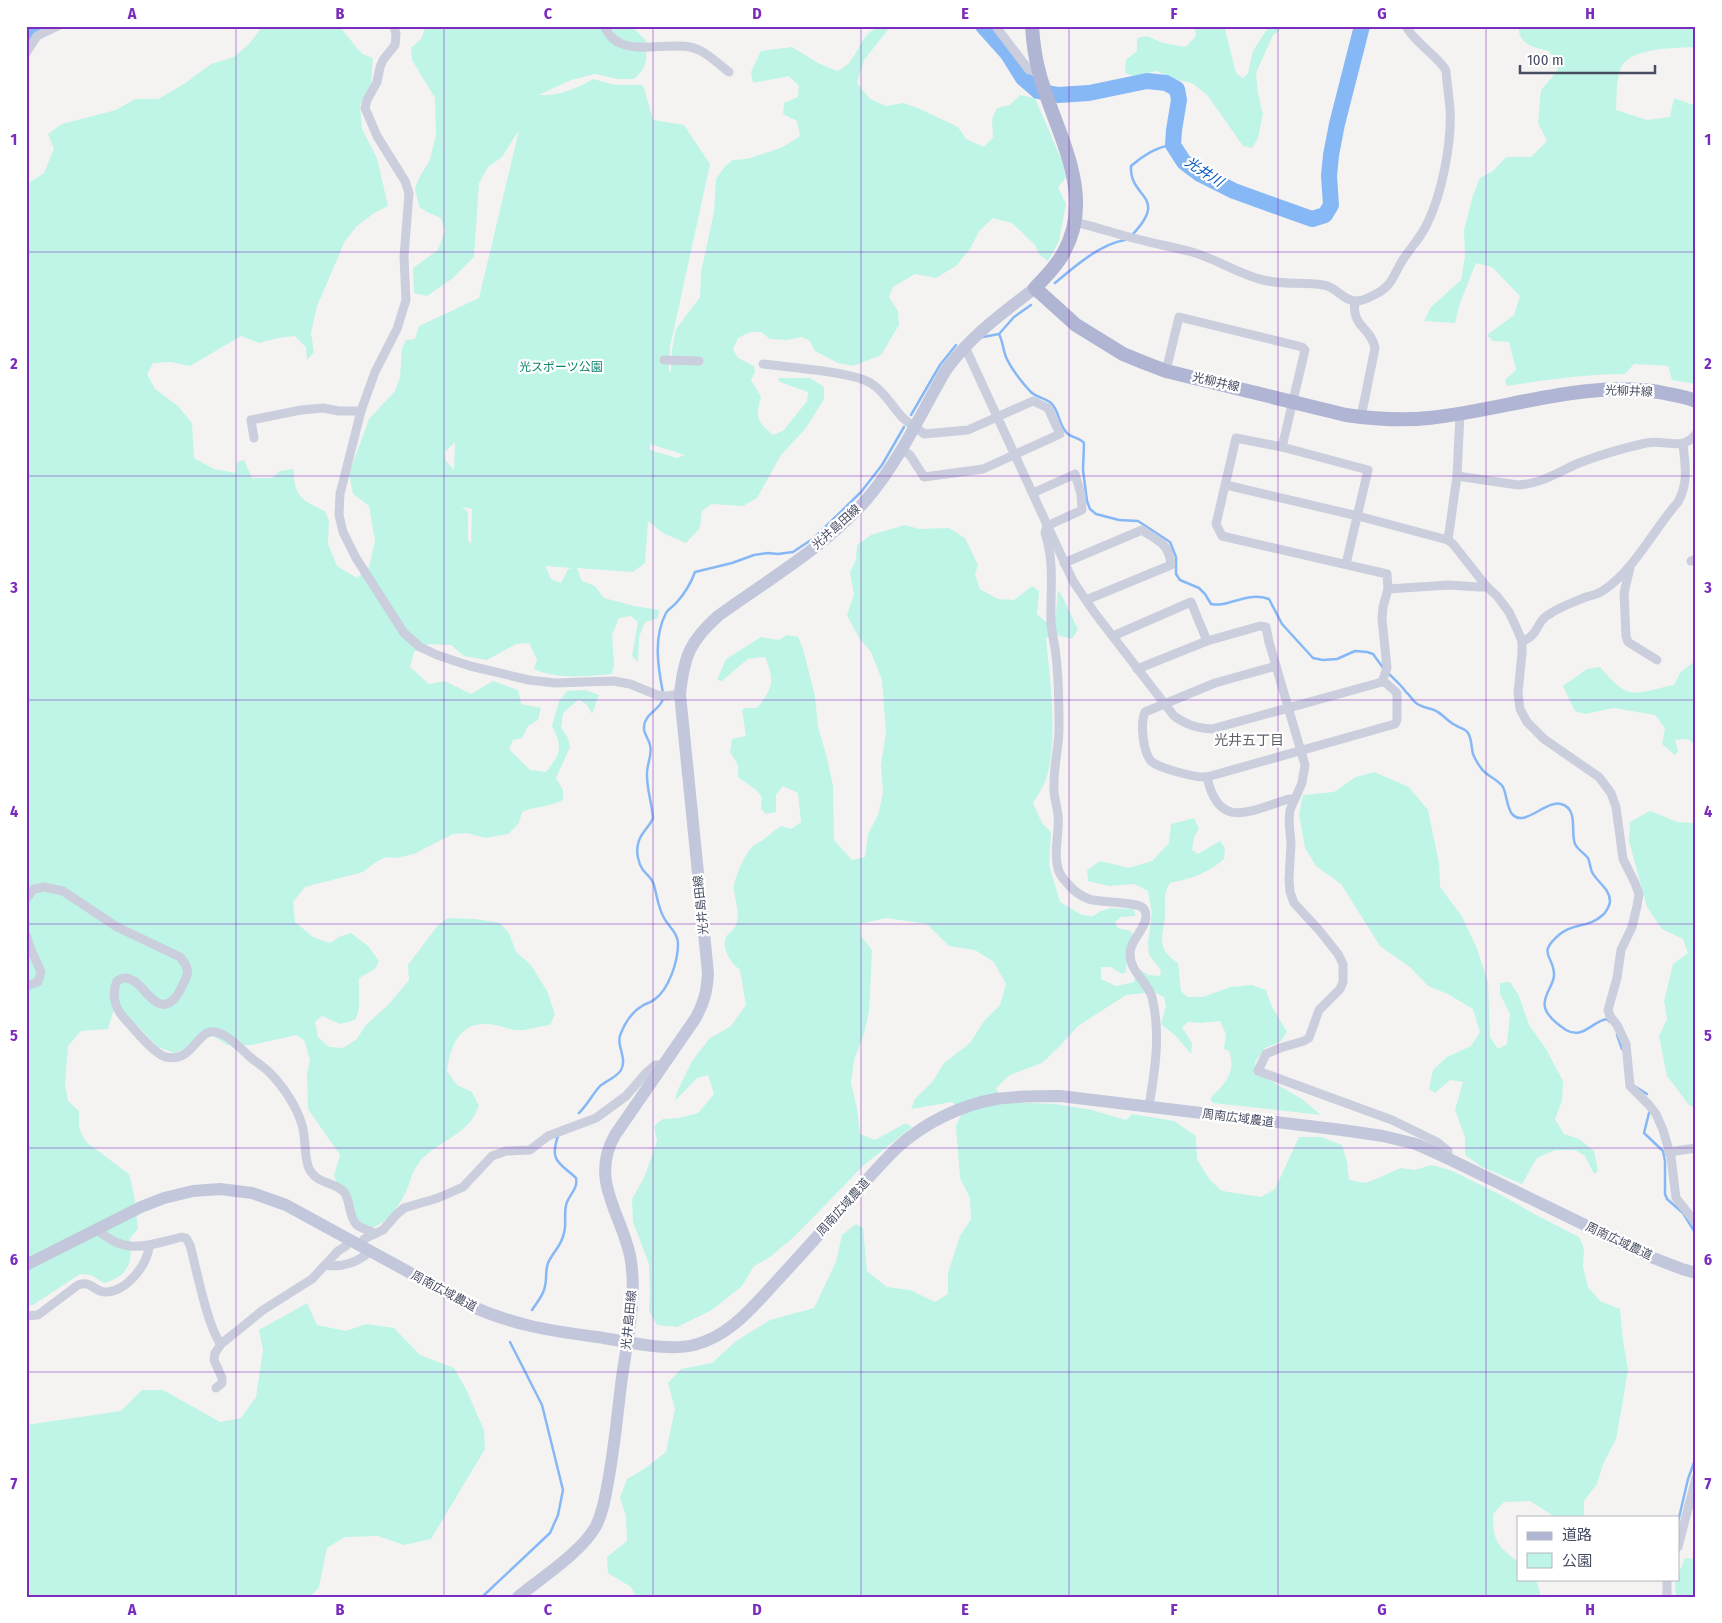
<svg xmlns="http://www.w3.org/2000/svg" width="1722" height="1623" viewBox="0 0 1722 1623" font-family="'Fira Sans Condensed','Noto Sans JP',sans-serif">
<rect width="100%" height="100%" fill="#f5f3f2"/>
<g fill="#bef5e6" fill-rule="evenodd">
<path d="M268,26H339L362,54L373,58L371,83L360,105L362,129L377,158L388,206L374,213L356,227L345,241L317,306L311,333L314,352L307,360L306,347L295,336L278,338L259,343L241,336L190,366L171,362L153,363L147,374L155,389L178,406L192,423L194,458L214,469L236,473L237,462L244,460L252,478H272L280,471L294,469C293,496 302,501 325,511L329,521L328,544L337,566L357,578L369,567L375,541L369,506L353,494L349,474L369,419L395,391L400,378L402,348L406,340L415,339L419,326L479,298L519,130L502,157L488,167L479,183L474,257L453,278L427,296L414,293L413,268L438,250L445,231L441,218L427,212L419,207L415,188L421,174L429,162L436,136L435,98L412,60L411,48L421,39L426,26H634V29L646,40C646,58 649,66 634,79H618L595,74L571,80L539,95C559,96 576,89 593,79L616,85H643L653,120L684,125L710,164L670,347L669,373L671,370L672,350L676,329L700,297L701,272L714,212L716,179L726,165L733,160L747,159L781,148L800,136L797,121L783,114L784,103L798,97L799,86L789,76L753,83L751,72L761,51L792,47L818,63L837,71C841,69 845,67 848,64C863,48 861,26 891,26L864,60L857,83L870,99L886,106L903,103L918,108L958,127L966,139L984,147L993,137L992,119L997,108L1010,105L1020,95L1035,98L1062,161L1066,178L1058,187L1066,204L1059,241L1048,261L1039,254L1035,245L1012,223L993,218L979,231L970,249L956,266L936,278L915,274L893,287L889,297L898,311L899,325L881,355L853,366L838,363L815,351L810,341L802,337L787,340L770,339L761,332H750L738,338L733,349L738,358L754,366L755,372L751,380L761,397C755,417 757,421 773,435L783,431L807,401L808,392L780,382L778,378H810L824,387V399L806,428L781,455L757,498L743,506L712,504L702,511L700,528L686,543L663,533L648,521L645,563L633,572L577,568L582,581L595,586L604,598L634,606L659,610L658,618L645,622L639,637L638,662L632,656L638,622L631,616L619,618L612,635L614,666L612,674C587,676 557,680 534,669L537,660L529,643L516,644L487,660L464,656L451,645L429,644L414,652L410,667L429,684L445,681L471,694L493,681L518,690L521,704L541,708L538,720L528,726L522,738L513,740L509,749L530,770L546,772C561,753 563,747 552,726L559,701L567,691L585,690L599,695L592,714L587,705L579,699L563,713L561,728L568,738L570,747L556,778L563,790V800C550,807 536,806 522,812L519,823L508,834L485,838L467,833L453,834L414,854L396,858L386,857L376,862L363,872L305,887L293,902L295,922L313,937L330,943L339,937L351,933L368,946L379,961L375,969L359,978C358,993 362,1007 355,1020L340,1024L322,1016L315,1022L318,1037L329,1047L343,1048L357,1039L365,1026L389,1004L409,980L408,965L438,925L448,918L475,919L500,923L509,933L516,952L531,965L547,991L555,1014L550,1025C541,1026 531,1029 523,1030C510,1031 500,1025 488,1024C459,1022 450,1047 447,1071L457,1085L472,1092L479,1106C476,1112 473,1120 467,1125C451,1142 426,1148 415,1169C412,1174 410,1181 408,1187C401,1203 389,1223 371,1228L357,1220L337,1183L334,1176L340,1155L308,1109L307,1074L310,1060L304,1040L296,1035L252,1045H227L204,1030L185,1049L174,1053L158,1047L121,1009L113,1012L108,1029L81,1031L68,1046L65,1084L68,1101L79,1111V1128L86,1142L129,1174L134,1194L138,1229L130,1238C133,1262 129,1276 104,1283L91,1275L80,1274L33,1305L26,1306V185L44,173L54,149L48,134L62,124L116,110L135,99H158L184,84L211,64L234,57L249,44L262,27ZM455,442L454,470L446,461L445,452ZM650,444L685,455L677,458L650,450ZM462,507L472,509L471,544L468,540V512ZM545,566L572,568L568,569L561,583L551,579Z"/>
<path d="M1195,26H1223L1225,29L1236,73L1243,78L1248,73L1253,51L1269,26H1286L1273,35L1256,73L1258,94L1263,114L1258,138L1252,148L1243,146L1208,96L1192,83L1178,80L1156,71L1134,76L1125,73L1126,60L1137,51V38L1147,36L1163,43L1186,47L1196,36Z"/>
<path d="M1518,26H1696V47C1676,48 1627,47 1620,70C1616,82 1617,97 1616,110L1647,120L1670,117L1674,98L1696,106V384L1672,380L1668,366L1634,364L1625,374C1585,374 1546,380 1507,386L1505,380L1516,370L1509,342L1493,341L1487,335L1514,315L1520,296L1492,267L1476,263L1460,303L1455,323L1424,321L1431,307L1461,280L1465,256L1464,230L1473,195L1480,178L1493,171L1506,157H1531L1547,141L1538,123L1541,90L1558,70L1549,51C1533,47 1520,46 1518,26Z"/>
<path d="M905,525L919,529L949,528L965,538L978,565L975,574L980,589L998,599L1014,600L1032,586L1039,591L1037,614L1046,622L1056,614L1058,590L1063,598L1078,629L1072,639L1057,635L1046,638C1050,679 1059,744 1045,782C1042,789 1037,796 1033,803L1042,823L1051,832L1049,865L1060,902L1082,915L1093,916L1101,911L1111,908L1133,909L1136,916L1121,917L1115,922L1118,928L1131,931L1133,935C1123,950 1128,956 1126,972L1122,974L1111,967H1101V979L1116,986L1134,982L1135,976L1133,971L1141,970L1148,975L1160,976L1161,970L1149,955L1148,942L1152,913L1148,891L1134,884L1109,886L1088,881L1087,870L1100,861L1129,868L1152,861L1169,843L1171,824L1194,818L1199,829L1194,837L1192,850L1198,854L1220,841L1225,848L1224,859C1206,874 1193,878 1170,883C1162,898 1166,898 1165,914C1164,937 1154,947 1178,963L1181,991L1187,997H1203L1230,987L1252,985L1266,990L1272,1007L1287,1032L1280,1042L1265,1048L1255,1062L1256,1070L1262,1076L1302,1099L1321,1115L1213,1103L1210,1099C1224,1083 1237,1074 1229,1051L1224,1049L1226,1034L1220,1021L1200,1023L1188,1022L1182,1027L1192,1043L1191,1054L1176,1036L1161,1024L1166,1006L1164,997L1154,992L1126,995L1078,1026L1059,1047L1042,1063L1010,1075L996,1088L1002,1102L1055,1104L1092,1110L1126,1120L1132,1114L1174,1121L1196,1136L1197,1159L1209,1179L1222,1191L1261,1197L1275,1189L1299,1137H1321L1342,1145L1347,1162L1349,1180L1366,1183L1401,1168L1414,1170L1432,1165L1450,1170L1499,1194L1538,1216L1579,1237L1584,1248L1583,1267L1588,1287L1600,1301L1620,1309L1623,1341L1628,1370L1622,1406L1616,1439L1603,1464L1597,1484L1584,1501V1516L1555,1517L1530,1501L1504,1502L1493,1514C1493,1542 1497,1545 1518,1562V1579H1536L1541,1597H636L631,1587L608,1573L607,1557L627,1541L626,1516L620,1498L627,1479L644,1469L666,1452L675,1409L668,1383L681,1369L712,1363L736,1341L770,1320L814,1308L836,1262L842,1235L856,1224L863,1228L867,1271L887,1287L910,1290L935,1302L948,1294V1273L960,1236L971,1219L970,1198L960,1178L956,1126L962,1113L952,1102L911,1109L915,1099L933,1081L944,1063L970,1043L984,1021L1000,1005L1006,984L994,962L975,950L949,946L927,924L886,918L860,924L861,936L872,950L869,1012L864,1034L854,1060L851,1083L857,1109L860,1134L875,1140L906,1123L912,1127L864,1165L794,1237L770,1257L754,1266L742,1286L712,1310L677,1327L657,1325L649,1311L650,1290L649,1264L633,1222L632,1199L644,1178L657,1141L654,1126L663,1119L679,1118L698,1113L714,1094L708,1075L697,1078L675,1101L677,1092L692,1061L710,1038L730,1027L746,1005L740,970C731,963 721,949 726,937C728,933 734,930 736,925C741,912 734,900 734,887C735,876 745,854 753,846C756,843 760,842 763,840C769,835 774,830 781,826L791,829L801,822L798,793L783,786L776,795V812L766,814L761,809L762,797L756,790L738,777V765L730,752L732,739L746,736L742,710L745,708H757C773,689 775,680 765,657L748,659L722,681L717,680L726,659L761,637L779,640L787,635L798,637L803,649L815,696L818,727L827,758L833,786L834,840L852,860L865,857L868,834L878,815L883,793L881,765L886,732L882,680L871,652L859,638L847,615L854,594L850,572L856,560L857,545L871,535Z"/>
<path d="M1696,660V745L1688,739L1675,740L1678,751L1675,755L1662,744L1665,728L1655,715L1614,708L1585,714L1575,711L1563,686L1587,669L1600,667C1606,674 1618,688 1627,691C1641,696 1660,687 1674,685L1680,673Z"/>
<path d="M1374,772L1409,787L1428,810L1439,863L1440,887L1461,915L1476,946L1488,982L1490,1037L1498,1049L1507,1044L1510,1014L1500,994V983L1510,982L1519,996L1529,1025L1546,1049L1563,1081L1562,1101L1555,1119L1564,1134L1579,1139L1594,1151L1598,1171L1594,1174L1585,1156L1575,1150H1555L1537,1158L1522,1184L1482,1167L1465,1155V1137L1455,1110L1463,1082L1450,1080L1435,1093L1429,1089L1433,1070L1447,1057L1471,1046L1480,1032L1473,1009L1448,994L1428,986L1411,968L1380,946L1341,884L1316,866L1305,848L1299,814L1303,795L1334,792L1356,777Z"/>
<path d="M1650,811L1677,822L1692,823L1696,820V1109L1689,1105L1667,1076L1659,1036L1667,1019L1664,1001L1673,964L1688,953L1683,939L1662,929L1647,907L1629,841L1630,822Z"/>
<path d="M307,1303L317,1325L346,1331L366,1324L394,1328L420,1355L454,1368L467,1391L484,1430L485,1449L431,1539L404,1545L378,1536L345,1537L327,1548L319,1587L310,1597H26V1425L121,1411L142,1390H163L220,1422L241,1418L256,1397L263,1350L259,1330Z"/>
<path d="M1685,1558L1696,1559V1597H1676L1675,1583L1677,1579H1678V1575Z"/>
</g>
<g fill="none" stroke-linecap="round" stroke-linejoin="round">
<g stroke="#86b8f6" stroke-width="2.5">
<path d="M1132,235C1170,195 1129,199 1131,166C1142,156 1158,146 1173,145"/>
<path d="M1055,283C1074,267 1100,244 1125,240"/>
<path d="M999,334C1003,342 1003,350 1006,357C1010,367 1023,384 1031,392C1037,398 1046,398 1051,403C1060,411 1058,426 1068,434C1073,438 1080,438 1084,443L1083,470L1087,501L1090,509L1096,514L1119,520L1138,521L1170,542L1176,557V574L1180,580L1199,588L1205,594L1211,604C1229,608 1245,591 1269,599L1282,624L1313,658L1323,660L1337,659L1355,651L1367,652L1373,654L1384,669"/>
<path d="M983,337L999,334L1014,317L1031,305"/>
<path d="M911,415L940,365L956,345"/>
<path d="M1388,673C1394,679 1401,685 1406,692C1410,695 1412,700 1416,703C1421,707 1428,708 1434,710C1442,713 1447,721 1455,725C1459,728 1465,728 1468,733C1472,739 1471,747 1473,754C1475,759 1478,764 1481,768C1486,776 1498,779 1503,787C1507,795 1507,810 1513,815C1525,827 1546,800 1561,804C1579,809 1570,831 1575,844C1578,850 1584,853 1588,858C1590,862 1590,868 1592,872C1597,882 1610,889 1610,901C1610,906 1607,910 1604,914C1588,929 1574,922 1560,934C1535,955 1555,955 1554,976C1553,985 1546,992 1545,1001C1542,1012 1557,1024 1566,1030C1583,1040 1592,1021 1607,1019L1610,1022"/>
<path d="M663,693C658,667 653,638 666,613C668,609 674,606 677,602C685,593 691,583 695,572L732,563L754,555L768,553L778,554L793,552L814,538L861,492L882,465L904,427"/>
<path d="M1617,1035L1622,1049"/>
<path d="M1636,1087L1647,1094"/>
<path d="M579,1113C587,1105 592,1095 600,1086C606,1081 617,1077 621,1070C628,1058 615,1045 621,1033C625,1023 632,1012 642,1006C646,1003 651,1003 655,999C669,989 678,961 678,944C678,933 669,927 664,918C658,907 657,896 654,885C652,878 647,875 643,870C638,863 636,852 638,844C640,833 649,828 653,818C652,804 647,790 647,776C646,765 653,755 650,745C649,739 643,733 644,727C644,714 660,710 663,699"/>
<path d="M1649,1113L1644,1133L1663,1151L1665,1161V1194L1667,1199L1683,1213L1696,1234"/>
<path d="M532,1310C537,1302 544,1295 545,1286C547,1279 545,1271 548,1263C553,1252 562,1245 564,1233C567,1223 563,1212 567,1202C571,1193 578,1188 576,1178C560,1163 549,1162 558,1136"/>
<path d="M1678,1522L1688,1479L1696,1457"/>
<path d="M482,1597L550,1533L558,1515L563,1490L542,1405L510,1342"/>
</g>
<g stroke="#86b8f6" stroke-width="16">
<path d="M983,26L1008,54L1023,78L1038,91L1058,95L1089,93L1147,81L1166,83L1177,89L1179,100L1174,130L1173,145L1184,162L1200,174L1234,191L1312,219L1325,215L1331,205L1329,176L1331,155L1337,124L1362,26"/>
<path d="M26,37L42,26"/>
</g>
<g stroke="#cbcedd" stroke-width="9">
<path d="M394,26L396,34L395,45L383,60L380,67L377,82L367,100L365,108L377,136L405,181L409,193L404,257L406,300L397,329L375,372L361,411L340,494L339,515L343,532L356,558L404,633L420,647L437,655L470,666L529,680L555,683L614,681L630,684L657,695L667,696L680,694"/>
<path d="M604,26C608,33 612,40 620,43C639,52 668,43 690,47C705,50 717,63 729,72"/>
<path d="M998,26L997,28L1029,70L1038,71"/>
<path d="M26,53L37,36L58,26"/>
<path d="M1075,222C1096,227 1116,234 1137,239C1155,244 1174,247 1192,252C1217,259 1238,274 1263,280C1283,285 1303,282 1323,285C1336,286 1343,301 1356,301C1361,301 1366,299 1370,297C1394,286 1391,278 1404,258C1412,246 1421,237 1427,224C1442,194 1452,142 1450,109C1449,97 1447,84 1446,71C1440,57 1415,44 1406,26"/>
<path d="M1355,301C1351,327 1371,327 1375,348L1361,417"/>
<path d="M965,347L1073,581L1094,612L1174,716C1187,725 1197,728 1212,729L1382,682L1387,668L1382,619L1383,607L1388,589L1387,574L1222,536L1216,524L1236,438L1282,447L1368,470L1346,564"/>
<path d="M664,360L699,361"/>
<path d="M763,364C786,367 856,372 872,384C886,393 892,407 903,418C909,424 918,428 924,434L968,430L1033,401L1048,408L1060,434L983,469L924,477L910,455L901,449"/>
<path d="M1166,371L1179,317L1302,347L1305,350L1282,447"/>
<path d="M254,438L251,420L301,410L323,408L339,411H361"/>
<path d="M1457,476L1518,485C1541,484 1558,472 1579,463C1600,455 1624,448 1646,443C1666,439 1682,452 1696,434"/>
<path d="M1226,485L1358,516L1448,540L1453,544L1487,587L1497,596L1509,612L1517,629L1522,641V653L1518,693L1520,709L1527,722L1544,739L1599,777L1611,793L1616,807L1623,859L1635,883L1639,894L1637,906L1632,927L1621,950L1617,978L1608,1010L1610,1016L1617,1025L1626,1044L1630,1086L1649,1105L1656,1114L1663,1130L1671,1157L1676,1198L1696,1223"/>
<path d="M1033,493L1075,474L1081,494L1082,510L1047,526L1045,533C1055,563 1050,591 1051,623C1052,634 1055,645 1056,656C1059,680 1059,705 1059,728C1059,748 1053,768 1054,789C1054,798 1057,806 1058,815C1060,833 1053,850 1058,868C1059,874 1063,879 1068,884C1073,890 1080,896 1089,899C1099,903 1139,901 1144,909C1153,924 1129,939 1130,954C1130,972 1147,981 1152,997C1161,1034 1155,1070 1149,1106"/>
<path d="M1448,540L1457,476L1460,414"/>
<path d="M1691,561L1696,559"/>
<path d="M1064,563L1142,530C1159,542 1169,543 1171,565L1086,600"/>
<path d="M1630,568L1624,593L1626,636L1628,642L1657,660"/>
<path d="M1388,589L1449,585L1479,587H1487"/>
<path d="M1113,636L1191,602L1207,641"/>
<path d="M1522,641C1539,636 1535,623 1548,615C1559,607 1574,602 1586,597C1593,595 1599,594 1604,590C1634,570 1654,529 1678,502C1689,482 1685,466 1683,444"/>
<path d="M1276,666L1215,683L1145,712C1140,723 1143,752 1151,761C1158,768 1196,778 1207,777L1395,724L1397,720V693L1386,683L1382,682"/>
<path d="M1137,669L1207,641L1260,626L1266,627L1269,642L1305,765L1302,783L1290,810L1289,821L1291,844L1289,879L1290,892L1294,903L1319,930L1338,954L1343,964V982L1340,989L1319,1010L1309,1038L1304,1041L1280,1048L1266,1054L1258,1071L1392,1120L1437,1142L1448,1151L1447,1158"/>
<path d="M1207,777C1219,832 1251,810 1289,799H1293"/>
<path d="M26,899L34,889L44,887L63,891L117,927L180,957C185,963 190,970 186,978C183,984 178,997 172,1001C153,1016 142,976 124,978C122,978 119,980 117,981C111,994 115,1009 125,1019C133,1028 155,1055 166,1057C199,1064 196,1016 227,1037C235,1042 242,1050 250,1057C256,1062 264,1067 270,1073C283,1086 297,1107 302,1125C306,1138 304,1153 308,1166C315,1185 334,1181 344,1192C351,1201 348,1215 356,1224C361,1229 370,1230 375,1234"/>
<path d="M26,935L30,947L41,972L38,982L29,985L26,983"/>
<path d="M1669,1152L1696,1148"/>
<path d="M98,1230C126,1256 149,1245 182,1237L186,1238L190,1245C196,1267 208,1329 221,1344"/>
<path d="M364,1239L383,1230L396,1215L404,1208L438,1198L463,1187L492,1156L506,1151L530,1150L548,1136L596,1118L626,1096L646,1073L655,1065H663"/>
<path d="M326,1265C342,1268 359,1262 370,1251"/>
<path d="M26,1316L38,1315L78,1285C94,1280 93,1293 107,1292C127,1291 148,1264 149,1246"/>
<path d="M216,1388L222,1383V1378L214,1360L215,1353L221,1344L263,1310L312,1279L338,1251L346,1246"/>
<path d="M1678,1547L1696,1478"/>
<path d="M1667,1579V1597"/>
</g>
<g stroke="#c3c7dc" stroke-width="12">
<path d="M26,1265L141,1207L164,1198L193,1191L220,1189L252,1193L286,1205L469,1305C512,1325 551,1331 597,1337C626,1341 666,1352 694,1345C729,1336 751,1309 774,1284C797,1259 820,1234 842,1208C860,1188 878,1166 898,1147C924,1123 961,1105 996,1099C1017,1096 1038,1096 1060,1096L1342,1130L1383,1136L1416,1144L1447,1158L1651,1257L1682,1269L1696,1273"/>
<path d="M518,1597C541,1578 582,1552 596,1526C603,1512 605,1498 608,1482C614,1450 617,1418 621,1385C626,1344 637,1302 631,1261C624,1216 588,1182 615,1135L695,1019C704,1003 707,992 708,973L680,694C684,656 690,641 718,616C769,579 825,547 867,499C900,460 921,413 946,370C970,336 1003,313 1035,288"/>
</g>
<path stroke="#afb5d3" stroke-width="14" d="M1032,26C1033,42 1035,57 1039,72C1054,130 1097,192 1064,252C1057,266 1045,277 1035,288L1076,325L1123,354L1145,363L1166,371L1346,415C1374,419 1401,421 1429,418C1506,410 1582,380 1659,392C1672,395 1684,396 1696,401"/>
</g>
<path fill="none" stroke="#7b2cbf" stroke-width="1" stroke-opacity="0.55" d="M236,26V1597M444,26V1597M653,26V1597M861,26V1597M1069,26V1597M1278,26V1597M1486,26V1597M26,252H1696M26,476H1696M26,700H1696M26,924H1696M26,1148H1696M26,1372H1696"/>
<g text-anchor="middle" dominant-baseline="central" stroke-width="4.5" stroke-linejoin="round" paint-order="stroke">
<g font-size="12" fill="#0d8270" stroke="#fff">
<text x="561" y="367">光スポーツ公園</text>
</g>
<g font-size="12" fill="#474c62" stroke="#fff">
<text transform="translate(1216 382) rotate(13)">光柳井線</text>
<text transform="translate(1629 391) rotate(2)">光柳井線</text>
<text transform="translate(836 527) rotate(-42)">光井島田線</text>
<text transform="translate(701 905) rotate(-96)">光井島田線</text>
<text transform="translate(1238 1118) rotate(7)">周南広域農道</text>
<text transform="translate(843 1207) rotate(-48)">周南広域農道</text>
<text transform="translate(1619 1241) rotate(25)">周南広域農道</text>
<text transform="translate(444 1291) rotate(28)">周南広域農道</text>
<text transform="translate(629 1320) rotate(-84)">光井島田線</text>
</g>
<g font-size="14" font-style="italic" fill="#0054bd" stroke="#fff">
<text transform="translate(1204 172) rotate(33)">光井川</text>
</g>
<g font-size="14" fill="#5e5f68" stroke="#fff">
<text x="1249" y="740">光井五丁目</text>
</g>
</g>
<rect width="1722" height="1623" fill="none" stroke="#ffffff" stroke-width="55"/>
<rect x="1517" y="1516" width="162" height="65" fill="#ffffff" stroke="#b5b7c0"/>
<rect x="1527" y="1532" width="25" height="8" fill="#afb5d3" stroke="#b5b7c0"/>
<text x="1562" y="1540" font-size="15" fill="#474c62">道路</text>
<rect x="1527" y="1553" width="25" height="15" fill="#bef5e6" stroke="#b5b7c0"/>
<text x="1562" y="1566" font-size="15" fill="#474c62">公園</text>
<path d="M1520 65v8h135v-8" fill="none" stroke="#474c62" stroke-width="2.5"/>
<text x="1527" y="65" font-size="15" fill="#474c62" stroke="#ffffff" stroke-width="4" paint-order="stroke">100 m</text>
<rect x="28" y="28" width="1666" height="1568" fill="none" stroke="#7b2cbf" stroke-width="2"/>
<g font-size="16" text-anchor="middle" font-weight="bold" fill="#7b2cbf">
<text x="132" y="19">A</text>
<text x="340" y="19">B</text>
<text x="548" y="19">C</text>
<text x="757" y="19">D</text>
<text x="965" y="19">E</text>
<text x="1174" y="19">F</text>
<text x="1382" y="19">G</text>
<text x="1590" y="19">H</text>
<text x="14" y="145">1</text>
<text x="1708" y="145">1</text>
<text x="14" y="369">2</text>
<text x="1708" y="369">2</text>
<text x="14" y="593">3</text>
<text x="1708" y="593">3</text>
<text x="14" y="817">4</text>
<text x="1708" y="817">4</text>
<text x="14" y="1041">5</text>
<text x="1708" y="1041">5</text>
<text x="14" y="1265">6</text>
<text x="1708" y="1265">6</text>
<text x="14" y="1489">7</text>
<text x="1708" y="1489">7</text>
<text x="132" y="1615">A</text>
<text x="340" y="1615">B</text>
<text x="548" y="1615">C</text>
<text x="757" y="1615">D</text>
<text x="965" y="1615">E</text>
<text x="1174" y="1615">F</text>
<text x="1382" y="1615">G</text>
<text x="1590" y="1615">H</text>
</g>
</svg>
